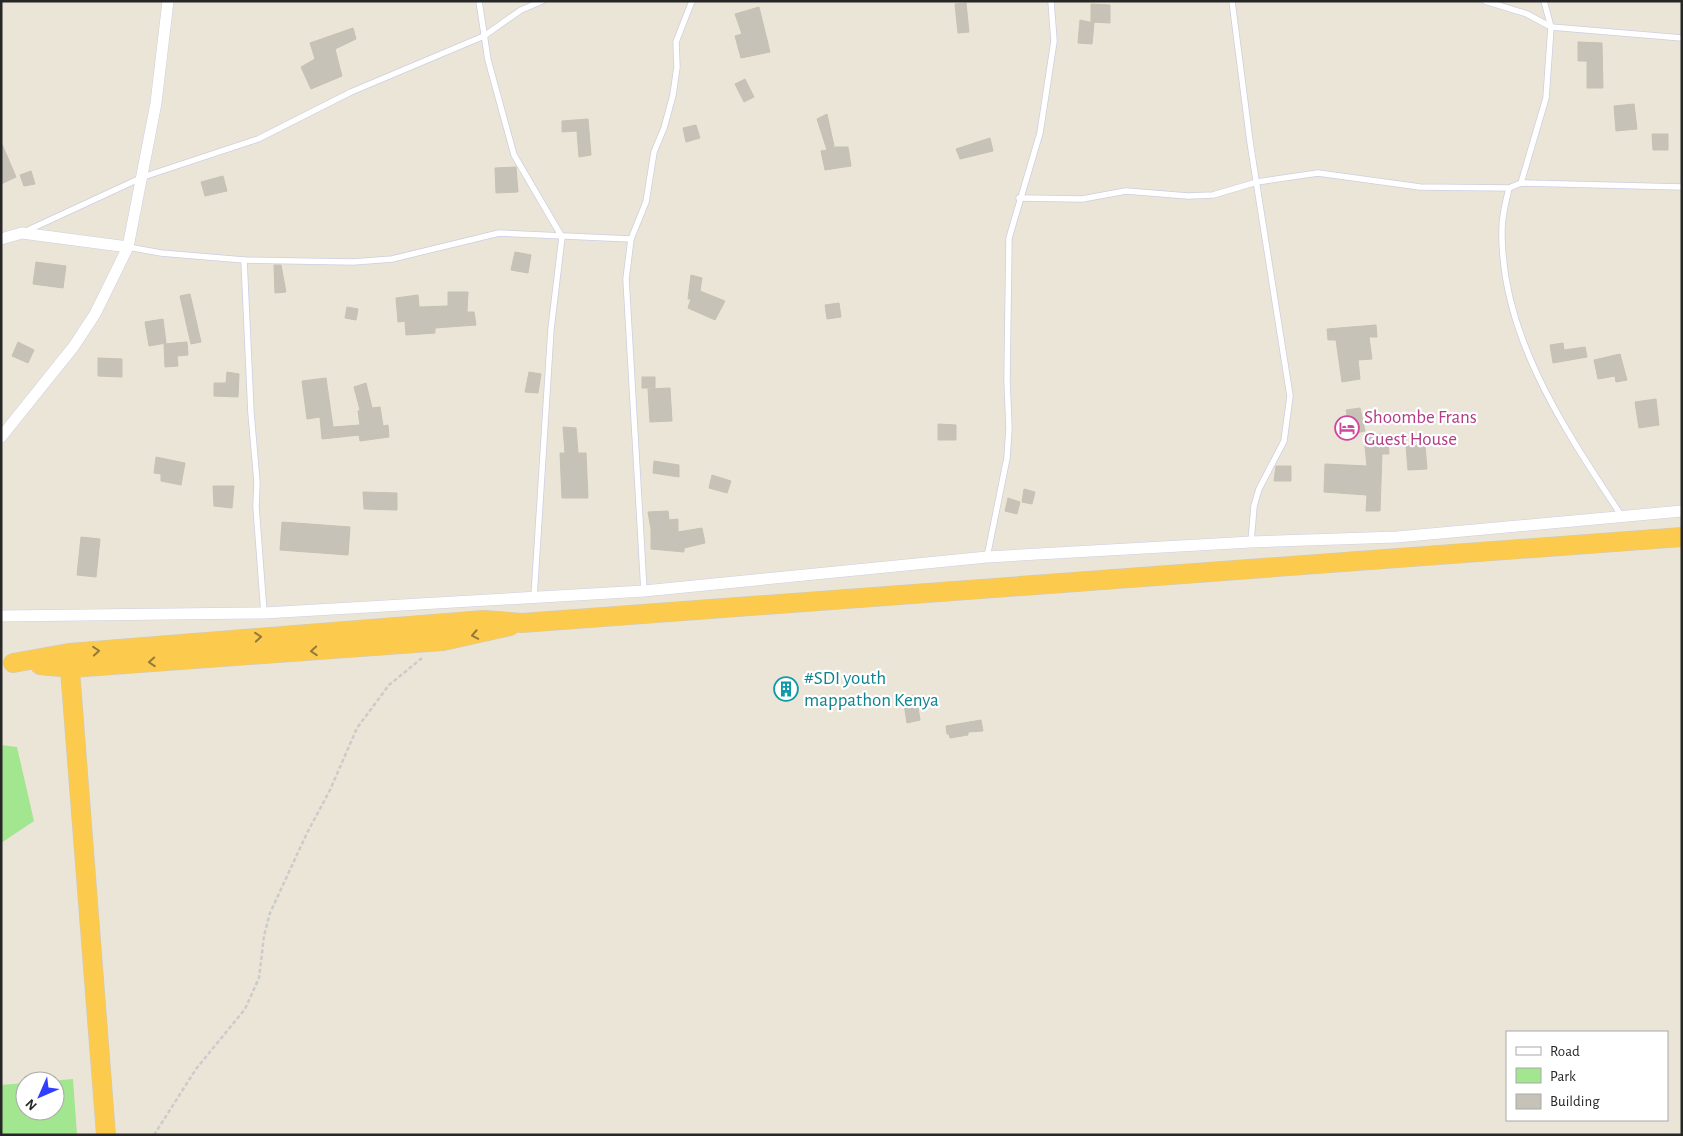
<svg xmlns="http://www.w3.org/2000/svg" width="1683" height="1136" viewBox="0 0 1683 1136" font-family="'Alegreya Sans',sans-serif">
<rect width="100%" height="100%" fill="#ebe5d7"/>
<g fill="#a2e68f">
<path d="M1,745L17,747L34,821L1,843Z"/>
<path d="M73,1079L77,1135H1V1085L25,1083V1111H55V1081H50Z"/>
</g>
<g fill="#c6c2b7" stroke="#c6c1b1">
<path d="M966,3L969,32L958,33L955,4Z"/>
<path d="M1091,4L1110,5V23L1091,22Z"/>
<path d="M759,7L770,52L741,58L735,36L742,34L735,14Z"/>
<path d="M1080,20L1094,23L1092,44L1078,43Z"/>
<path d="M353,28L356,39L335,49L342,76L311,89L301,67L315,59L310,43Z"/>
<path d="M1578,42L1602,43L1603,88H1587V61H1578Z"/>
<path d="M745,79L754,97L744,102L735,84Z"/>
<path d="M1634,104L1637,129L1616,131L1614,106Z"/>
<path d="M827,114L834,146L828,147H848L851,166L825,170L821,151L827,150L817,119Z"/>
<path d="M588,119L591,155L579,157L577,131L562,132V121Z"/>
<path d="M696,125L700,138L686,142L683,128Z"/>
<path d="M1652,134H1668V150H1653Z"/>
<path d="M990,138L993,151L960,159L956,149Z"/>
<path d="M1,142L16,177L1,184Z"/>
<path d="M516,167L518,192L496,193L495,168Z"/>
<path d="M31,171L35,184L24,186L20,175Z"/>
<path d="M223,176L227,191L205,196L201,182Z"/>
<path d="M515,252L531,255L528,273L511,270Z"/>
<path d="M36,262L66,266L63,288L33,284Z"/>
<path d="M274,265H281L286,292L275,293Z"/>
<path d="M691,275L702,278L700,291L725,301L715,320L688,308L691,299H688Z"/>
<path d="M448,292H468L467,312H474L476,325L435,328V333L406,335L405,321L398,322L396,298L418,295L419,307L448,306Z"/>
<path d="M190,294L201,342L191,344L180,296Z"/>
<path d="M839,303L841,317L827,319L825,305Z"/>
<path d="M347,307L358,309L356,320L345,318Z"/>
<path d="M163,319L166,343L149,346L145,322Z"/>
<path d="M1376,325L1377,337H1369L1372,359L1358,360L1360,379L1342,382L1336,340H1328L1327,329Z"/>
<path d="M18,342L34,350L28,363L12,356Z"/>
<path d="M187,342L188,355L177,356L178,366L165,367L164,344Z"/>
<path d="M1563,343L1564,350L1585,347L1587,357L1553,363L1550,345Z"/>
<path d="M1620,354L1627,380L1616,382L1615,376L1598,379L1594,360Z"/>
<path d="M98,358L122,359V377L98,376Z"/>
<path d="M227,372L239,374L238,397L214,396V383H226Z"/>
<path d="M529,372L541,374L538,393L525,392Z"/>
<rect x="642" y="377" width="13" height="11"/>
<path d="M326,378L333,427L360,425L358,411L360,410L354,387L366,383L372,408L380,407L383,426L388,425L389,437L360,441L359,435L322,439L320,417L307,419L302,381Z"/>
<path d="M670,388L672,421L650,422L648,389Z"/>
<path d="M1656,399L1659,425L1639,428L1635,402Z"/>
<path d="M1360,408L1365,431L1351,434L1346,410Z"/>
<path d="M938,424L956,425V440H938Z"/>
<path d="M563,427L576,428L578,453H586L588,498H562L560,453H565Z"/>
<path d="M1382,434L1383,440H1388L1389,454H1382L1380,511H1366L1367,495L1324,492L1325,464L1367,466L1364,436Z"/>
<path d="M1425,445L1427,469L1408,470L1406,446Z"/>
<path d="M156,457L185,463L181,485L161,481V474L154,473Z"/>
<path d="M654,461L679,465V477L653,473Z"/>
<path d="M1276,466H1291V481H1274Z"/>
<path d="M712,475L731,481L727,493L709,488Z"/>
<path d="M213,486H234L232,508L214,506Z"/>
<path d="M1024,489L1035,492L1032,504L1022,502Z"/>
<path d="M363,492L397,493V510L364,509Z"/>
<path d="M1008,498L1020,502L1017,514L1005,511Z"/>
<path d="M668,511L669,520L678,519V532L702,528L705,543L684,548V552L651,549V529L648,512Z"/>
<path d="M282,522L350,527L348,555L280,550Z"/>
<path d="M81,537L100,539L96,577L77,575Z"/>
<path d="M916,695L920,720L907,723L903,697Z"/>
<path d="M981,720L983,731L968,732V735L950,738L949,734H947L946,726Z"/>
</g>
<g fill="none" stroke-linecap="round" stroke-linejoin="round">
<g stroke="#cdcee2" stroke-width="7">
<g id="service">
<path d="M479,1L488,60L514,155L562,237L551,329L534,597"/>
<path d="M1232,1L1250,142L1290,396L1284,441L1259,489L1254,506L1251,542"/>
<path d="M1485,1L1527,14L1551,27L1682,38"/>
<path d="M1521,183L1546,98L1551,27L1544,1"/>
<path d="M1509,188C1506,201 1502,215 1502,229C1500,335 1565,430 1621,515"/>
<path d="M1019,198L1082,199L1126,191L1188,196L1213,195L1257,182L1318,173L1420,187L1509,188L1521,183L1682,187"/>
<path d="M24,232L143,177L258,139L351,92L484,36L521,10L542,1"/>
<path d="M128,247L161,253L244,260L353,262L392,259L499,233L631,239"/>
<path d="M244,260L251,413L257,482L256,507L264,613"/>
<path d="M987,557L1007,458L1009,428L1007,380L1009,238L1040,133L1054,41L1051,1"/>
<path d="M644,591L626,279L631,239L646,202L654,152L664,128L673,95L677,67L676,42L692,1"/>
</g>
</g>
<g stroke="#cdcee2" stroke-width="12">
<g id="minor">
<path d="M1,239L22,233L128,247"/>
<path d="M1,437L74,346L95,314L128,247L156,103L168,1"/>
<path d="M1,616L264,613L644,591L987,557L1251,542L1397,537L1682,511"/>
</g>
</g>
<g stroke="#cbcbcb" stroke-width="20">
<g id="trunk">
<path d="M69,657L106,1135"/>
<path d="M13,663L69,653L484,620L522,623L1682,537"/>
<path d="M40,665L71,668L443,641L510,626"/>
</g>
</g>
<path stroke="#cbcbcb" stroke-width="2.5" stroke-dasharray="4 2.5" stroke-linecap="butt" d="M154,1135L196,1069L245,1009L259,978L264,936L270,913L307,833L330,790L357,728L389,685L422,658"/>
<use href="#service" stroke="#fff" stroke-width="5.5"/>
<use href="#minor" stroke="#fff" stroke-width="11"/>
<use href="#trunk" stroke="#fccb4e" stroke-width="19"/>
</g>
<defs><path id="oneway-chevron" d="M-2-3.5L2.5 0L-2 3.5" fill="none" stroke-width="1.6" stroke-linecap="round" stroke-linejoin="round" transform="scale(1.25)"/></defs>
<g stroke="#92793a">
<use href="#oneway-chevron" transform="translate(475 635) rotate(169)"/>
<use href="#oneway-chevron" transform="translate(258 637) rotate(-5)"/>
<use href="#oneway-chevron" transform="translate(96 651) rotate(-5)"/>
<use href="#oneway-chevron" transform="translate(314 651) rotate(176)"/>
<use href="#oneway-chevron" transform="translate(152 662) rotate(176)"/>
</g>
<defs>
<g id="hotel-ring" transform="scale(1.25)"><circle r="9.5" fill="#fff" stroke="#d1479c" stroke-width="1.5"/><path d="M-6-4.5h1.5V1H6V5H4.5V3h-9V5H-6ZM-4 0a1.8 1.8 0 1 1 3.6 0ZM.5 0V-2.5h3Q6-2.5 6 0Z" fill="#d1479c"/></g>
<g id="building-ring" transform="scale(1.25)"><circle r="9.5" fill="#fff" stroke="#0f9aa8" stroke-width="1.5"/><path d="M-4-6H4V6H1V3H-1V6H-4ZM-2.5-4.3h1.7v1.8h-1.7ZM.8-4.3h1.7v1.8H.8ZM-2.5-1h1.7V.8h-1.7ZM.8-1h1.7V.8H.8Z" fill="#0f9aa8"/></g>
</defs>
<g fill-rule="evenodd">
<use href="#hotel-ring" x="1347" y="428"/>
<use href="#building-ring" x="786" y="689"/>
</g>
<g text-anchor="middle" dominant-baseline="central" stroke-width="4.5" stroke-linejoin="round" paint-order="stroke">
<g font-size="19" fill="#b23c85" stroke="#fff" text-anchor="start">
<text x="1364" y="417">Shoombe Frans<tspan x="1364" dy="22">Guest House</tspan></text>
</g>
<g font-size="19" fill="#0d838f" stroke="#fff" text-anchor="start">
<text x="804" y="678">#SDI youth<tspan x="804" dy="22">mappathon Kenya</tspan></text>
</g>
</g>
<rect width="1683" height="1136" fill="none" stroke="#272727" stroke-width="5"/>
<rect x="1506" y="1031" width="162" height="90" fill="#ffffff" stroke="#a9a9a9"/>
<rect x="1516" y="1047" width="25" height="8" fill="#ffffff" stroke="#a9a9a9"/>
<text x="1550" y="1056" font-size="15" fill="#272727">Road</text>
<rect x="1516" y="1068" width="25" height="15" fill="#a2e68f" stroke="#a9a9a9"/>
<text x="1550" y="1081" font-size="15" fill="#272727">Park</text>
<rect x="1516" y="1094" width="25" height="15" fill="#c6c2b7" stroke="#a9a9a9"/>
<text x="1550" y="1106" font-size="15" fill="#272727">Building</text>
<g transform="translate(40 1096) rotate(225)"><circle r="24" fill="#ffffff" stroke="#a9a9a9"/>
<path d="M0-4L9 19L0 12L-9 19Z" fill="#303eff"/>
<text y="-8" font-size="14" font-weight="bold" text-anchor="middle" fill="#272727">N</text>
</g>
</svg>
